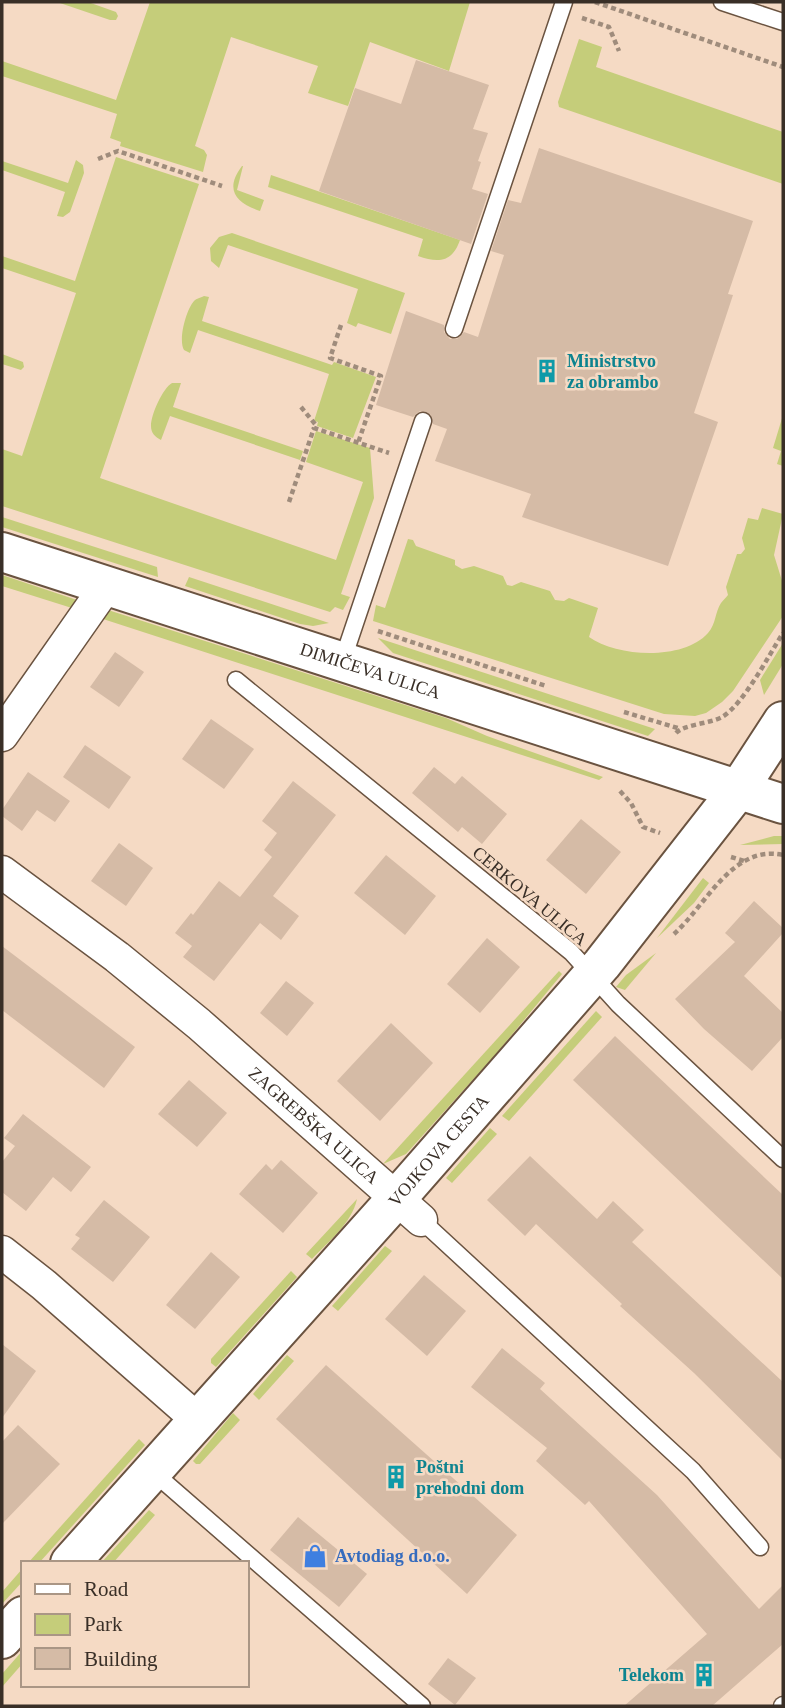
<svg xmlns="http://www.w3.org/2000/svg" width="785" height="1708" viewBox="0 0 785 1708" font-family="Georgia,serif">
<rect width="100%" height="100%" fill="#f5dac4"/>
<g fill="#c5cd7a">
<path d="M57,2H88L116,12L118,16L116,20H110Z"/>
<path d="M150,2H470L449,71L370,42L348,106L308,93L318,66L231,37L195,146L204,150L207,155L203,172L120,146L121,142L110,138L117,114L2,76V61L116,100Z"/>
<path d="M579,39L602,47L596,67L783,132V184L559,107L558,102Z"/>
<path d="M116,157L199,184L100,478L336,560L363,482L306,462L316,431L370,448L374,498L341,594L350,597L343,610L335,607L330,612L2,506V449L22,456L76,293L2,268V256L75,281Z"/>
<path d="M76,160L83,165L84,173L70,212L63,217L57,216L65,192L2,170V161L68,183Z"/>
<path d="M242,166H243L237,190L264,200L260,211C236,203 224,190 242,166Z"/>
<path d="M271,175L460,240C452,263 438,263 418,256L423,239L268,187Z"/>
<path d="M232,233L405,293L391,334L358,323L356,327L347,323L358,289L228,245L219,268L211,261L210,248L219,237Z"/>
<path d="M204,296L209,297L202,321L332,365L334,362L376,377L353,438L317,426L318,422L314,421L329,374L198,330L190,353L184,350C178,340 186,310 194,301C197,298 200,298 204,296Z"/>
<path d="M2,354L23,362L24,367L21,370L2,364Z"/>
<path d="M172,383H181L173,407L303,451L300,460L170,416L161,440C155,437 151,433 151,426C151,414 163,388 172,383Z"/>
<path d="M783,415V466L777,464L781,451L773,448Z"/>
<path d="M762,508L783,514L774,555L783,584V616L733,691L722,702L706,713L695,716L664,714L373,621L376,605L385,608L408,539L413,540L416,546L455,560V565L462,569L474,566L503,576L507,585L512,586L521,582L550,591L555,600L564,601L569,598L598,608L589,637C617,657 683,661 708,633C716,624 715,612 721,603C723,600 726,598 728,595L726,587L737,554H741L745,549L742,538L748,518L758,520Z"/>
<path d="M2,517L157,567L158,577L2,527Z"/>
<path d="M2,575L80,601L75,609L2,586Z"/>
<path d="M189,577L329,623L313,626L300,624L185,586Z"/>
<path d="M108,610L446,718L487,736L603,777L599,780L103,619Z"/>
<path d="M378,638L655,729L648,736L393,653Z"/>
<path d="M783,643V664L764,695L760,680Z"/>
<path d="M774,836H783V844L740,845Z"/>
<path d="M703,878L709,883L694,903L657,938Z"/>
<path d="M656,953L625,990L616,987L626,975Z"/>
<path d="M559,971L562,974L496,1054L406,1154L383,1164Z"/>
<path d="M596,1011L602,1017L509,1121L502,1116Z"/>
<path d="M490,1128L497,1134L452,1183L446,1178Z"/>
<path d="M357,1199C352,1223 328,1242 312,1259L306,1254Z"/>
<path d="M385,1246L392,1251L338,1311L332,1306Z"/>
<path d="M291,1271L297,1277L216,1367L211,1363V1359Z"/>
<path d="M287,1355L294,1361L259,1400L253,1394Z"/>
<path d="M233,1413L240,1420L200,1464H196L193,1461Z"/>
<path d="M139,1439L145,1445L39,1563H28Z"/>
<path d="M149,1510L155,1515L113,1563H101Z"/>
<path d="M23,1568V1581L2,1604V1592Z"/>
<path d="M23,1650V1663L2,1687V1674Z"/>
</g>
<g fill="#d5bba6">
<path d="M416,60L489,85L473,129L488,133L478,161L481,162L472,189L488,194L471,244L319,191L355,88L401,104Z"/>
<path d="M539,148L753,221L728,294L733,295L694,413L718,422L668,566L522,517L531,494L435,461L447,429L433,424L430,414L420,411L413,417L376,405L406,311L444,325V332L450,339H457L464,332L478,337L504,255L491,251L508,200L521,203Z"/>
<path d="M115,652L144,672L119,707L90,687Z"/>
<path d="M211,719L254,749L224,789L182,759Z"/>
<path d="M85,745L131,777L109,809L63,777Z"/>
<path d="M434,767L455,784L462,776L507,814L482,844L462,827L458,832L412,793Z"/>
<path d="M28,772L70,801L55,822L37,810L22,831L2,816V810Z"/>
<path d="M293,781L336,815L273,896L299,916L281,940L260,923L214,981L183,957L192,946L175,933L191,913L193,915L219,881L240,897L272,857L264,850L277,833L262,821Z"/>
<path d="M581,819L621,852L586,894L546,860Z"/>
<path d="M119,843L153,868L126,906L91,881Z"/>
<path d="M386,855L436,896L405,935L354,893Z"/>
<path d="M754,901L783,928V933L744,976L783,1013V1037L752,1071L704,1029L675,999L735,942L725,933Z"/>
<path d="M487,938L520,967L480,1013L447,984Z"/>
<path d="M2,946L135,1047L104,1088L2,1010Z"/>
<path d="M286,981L314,1003L287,1036L260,1013Z"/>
<path d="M391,1023L433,1063L380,1121L337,1081Z"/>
<path d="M615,1036L783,1195V1279L573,1080Z"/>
<path d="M189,1080L227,1113L197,1147L158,1114Z"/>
<path d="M23,1114L91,1167L71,1192L53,1177L26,1211L2,1192V1162L15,1146L4,1138Z"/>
<path d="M530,1156L597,1219L613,1201L644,1230L632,1242L783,1382V1461L694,1373L620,1306L622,1304L536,1224L525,1236L487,1200Z"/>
<path d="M281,1160L318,1193L283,1233L239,1194L266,1164L272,1170Z"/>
<path d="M104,1200L150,1237L113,1282L71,1249L80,1238L75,1235Z"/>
<path d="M211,1252L240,1277L195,1329L166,1305Z"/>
<path d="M424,1275L466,1311L427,1356L385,1319Z"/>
<path d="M2,1344L36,1371L2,1418Z"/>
<path d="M502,1348L545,1383L540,1389L657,1495L759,1609L783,1585V1644L712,1706H624L707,1634L589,1501L585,1505L536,1461L547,1448L471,1387Z"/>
<path d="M326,1365L517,1535L467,1594L276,1419Z"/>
<path d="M18,1425L60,1464L2,1524V1442Z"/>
<path d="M298,1517L367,1574L339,1607L270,1550Z"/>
<path d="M448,1658L476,1678L455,1705L428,1684Z"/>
</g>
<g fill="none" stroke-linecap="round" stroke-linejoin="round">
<g stroke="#6a5340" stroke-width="19">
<g id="lane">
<path d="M722,2L783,22"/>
<path d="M454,329L564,2"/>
<path d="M342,662L423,421"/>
<path d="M236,680L571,952L618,1004L783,1159"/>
<path d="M421,1220L693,1471L760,1547"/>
<path d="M153,1472L422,1706"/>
<path d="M782,1706L783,1705"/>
</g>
</g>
<g stroke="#6a5340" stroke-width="35">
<g id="street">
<path d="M2,735L107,585"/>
<path id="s1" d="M2,872L117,957L199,1024L421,1220"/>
<path d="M2,1252L44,1285L198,1420"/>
</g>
</g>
<g stroke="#6a5340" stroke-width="42">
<g id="secondary">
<path id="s2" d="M2,552L783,804"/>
<path id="s3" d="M70,1563L397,1198L602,964L738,790L783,721"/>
<path d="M2,1639L23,1616"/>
</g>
</g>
<g stroke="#9f8c7c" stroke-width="4.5" stroke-dasharray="5 3.5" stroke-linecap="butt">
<path d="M595,2L783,67"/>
<path d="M582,18L609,27L619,51"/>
<path d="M98,159L118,151L222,186"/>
<path d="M341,325L330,358L381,376L358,443"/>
<path d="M301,407L315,424L314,428L389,453"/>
<path d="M289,502L314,428"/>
<path d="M378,631L546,686"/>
<path d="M624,712L681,729"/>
<path d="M676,733C685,724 709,724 722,717C743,705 769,655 783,633"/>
<path d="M620,791L631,803L643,827L660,833"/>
<path d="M731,857L744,861"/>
<path d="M674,934C707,904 733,844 783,855"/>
</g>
<use href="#lane" stroke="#fff" stroke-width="16"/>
<use href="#street" stroke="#fff" stroke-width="32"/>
<use href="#secondary" stroke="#fff" stroke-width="38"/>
</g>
<defs>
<g id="building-bare" transform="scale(1.89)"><path d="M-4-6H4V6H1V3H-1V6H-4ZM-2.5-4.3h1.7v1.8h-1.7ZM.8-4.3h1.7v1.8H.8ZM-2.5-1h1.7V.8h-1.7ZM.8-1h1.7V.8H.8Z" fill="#0f9aa8" stroke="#f5dac4" stroke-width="2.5" paint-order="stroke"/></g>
<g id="shop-bare" transform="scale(1.89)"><path d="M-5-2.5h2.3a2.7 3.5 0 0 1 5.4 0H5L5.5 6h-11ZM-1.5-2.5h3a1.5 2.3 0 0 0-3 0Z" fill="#3f7fe0" stroke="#f5dac4" stroke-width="2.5" paint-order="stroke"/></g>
</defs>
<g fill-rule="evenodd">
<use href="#building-bare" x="547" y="371"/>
<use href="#building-bare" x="396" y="1477"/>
<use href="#shop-bare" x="315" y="1556"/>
<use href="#building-bare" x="704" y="1675"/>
</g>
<g text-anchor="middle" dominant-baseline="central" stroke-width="5" stroke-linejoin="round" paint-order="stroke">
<g font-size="18" font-weight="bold" fill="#0d838f" stroke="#f5dac4" text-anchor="start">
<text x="567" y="361">Ministrstvo<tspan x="567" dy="21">za obrambo</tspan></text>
<text x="416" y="1467">Poštni<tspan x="416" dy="21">prehodni dom</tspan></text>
<text x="684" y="1675" text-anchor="end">Telekom</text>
</g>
<g font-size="18" fill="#392f27" stroke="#f5dac4">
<text stroke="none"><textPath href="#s2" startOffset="387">DIMIČEVA ULICA</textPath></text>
<text transform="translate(530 896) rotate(40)">CERKOVA ULICA</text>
<text stroke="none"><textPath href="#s1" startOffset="402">ZAGREBŠKA ULICA</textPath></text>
<text stroke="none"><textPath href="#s3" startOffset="553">VOJKOVA CESTA</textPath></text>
</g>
<g font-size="18" font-weight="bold" fill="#366cbe" stroke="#f5dac4" text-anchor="start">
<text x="335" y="1556">Avtodiag d.o.o.</text>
</g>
</g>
<rect width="785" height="1708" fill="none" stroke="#392f27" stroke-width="7"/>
<rect x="21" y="1561" width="228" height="126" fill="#f5dac4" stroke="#aa9685" stroke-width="2"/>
<rect x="35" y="1584" width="35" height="10" fill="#ffffff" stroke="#aa9685" stroke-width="2"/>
<text x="84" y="1596" font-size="21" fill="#392f27">Road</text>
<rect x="35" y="1614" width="35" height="21" fill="#c5cd7a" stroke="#aa9685" stroke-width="2"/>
<text x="84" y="1631" font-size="21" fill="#392f27">Park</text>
<rect x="35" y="1648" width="35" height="21" fill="#d5bba6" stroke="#aa9685" stroke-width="2"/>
<text x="84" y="1666" font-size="21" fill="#392f27">Building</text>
</svg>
